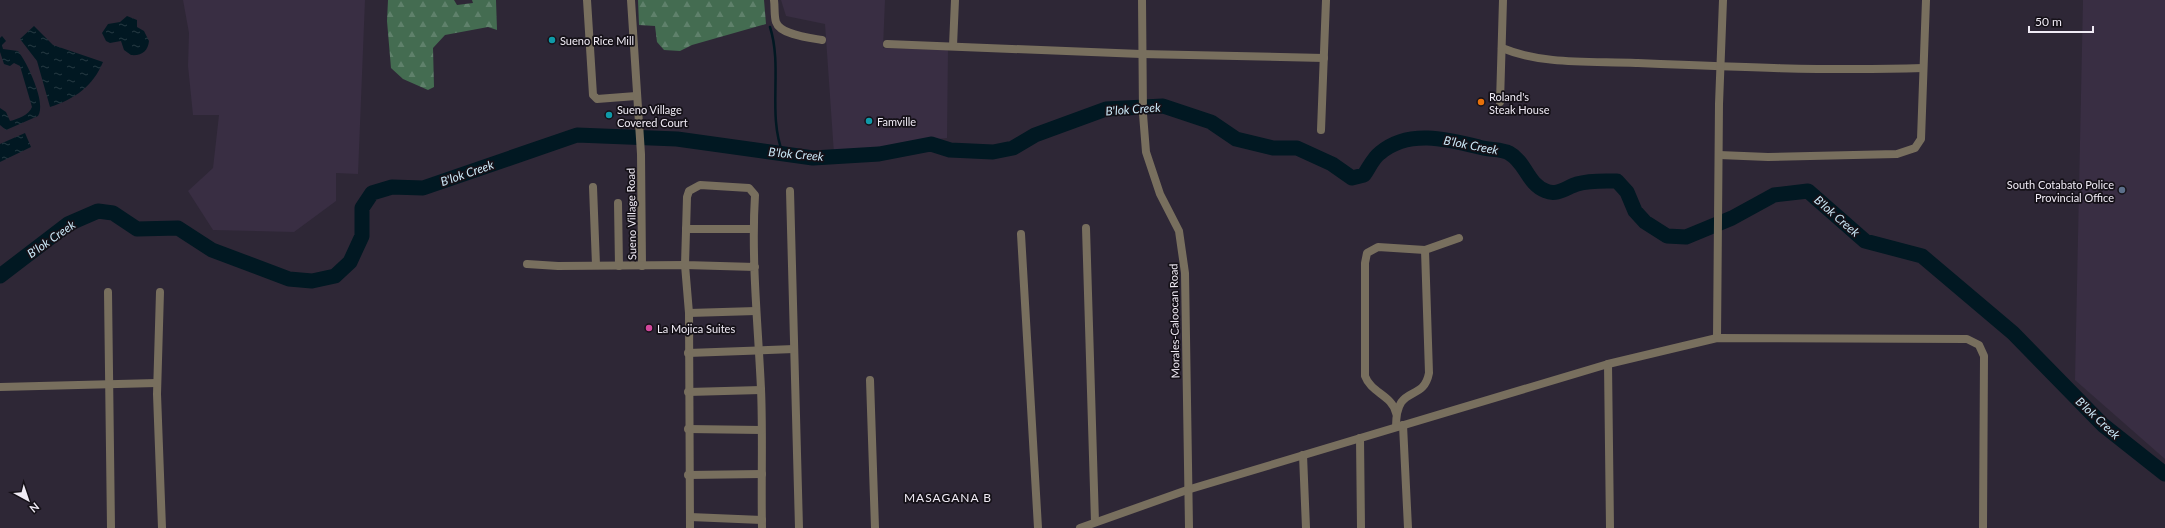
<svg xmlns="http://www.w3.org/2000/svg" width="2165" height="528" viewBox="0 0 2165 528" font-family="Lato,sans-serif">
<defs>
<pattern id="forest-firs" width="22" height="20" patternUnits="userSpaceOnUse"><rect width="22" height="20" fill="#446c51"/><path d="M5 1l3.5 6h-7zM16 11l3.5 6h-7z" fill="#5f816b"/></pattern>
<pattern id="water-ripples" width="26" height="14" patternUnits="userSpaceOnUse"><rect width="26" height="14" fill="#011822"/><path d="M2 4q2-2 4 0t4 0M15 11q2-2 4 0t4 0" fill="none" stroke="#263a43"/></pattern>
</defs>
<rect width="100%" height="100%" fill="#2e2736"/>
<g fill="#392e43">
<path d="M183,0H365L358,174L336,173V201L294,232L213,230L188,191L213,168L219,115H193L188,66L189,33Z"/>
<path d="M781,0H885L883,48L948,50L947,138L901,143L882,152L834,154L825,24L786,16Z"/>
<path d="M2083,0H2165V459L2075,380Z"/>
</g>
<g fill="url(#forest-firs)">
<path d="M388,0H454L457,5L473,3L472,0H496L497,30L488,27L445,35L433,48L434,87L428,90L403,79L391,68L387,21Z"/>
<path d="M638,0H764L766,24L692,45L680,51L664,50L657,42L655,26L639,25Z"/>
</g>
<g fill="url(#water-ripples)">
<path d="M127,16L137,20V27L144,31L149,41C148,51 142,56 131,55L124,50L121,41L110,43L106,41L102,33L108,24L120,22Z"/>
<path d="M34,26L53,45L103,62C93,86 75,99 50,107L37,61L20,39Z"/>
<path d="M2,36L6,41L2,45L3,49L18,51C27,62 47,104 38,116L6,130L0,125V108L6,112L10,121C18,119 29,115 32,107L20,66L14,63L10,66L4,64L0,52V38Z"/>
<path d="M25,133L31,147L0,162V144Z"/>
</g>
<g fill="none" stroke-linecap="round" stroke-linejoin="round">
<path stroke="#011822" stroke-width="2.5" d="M770,27C783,68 767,113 783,154"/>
<path stroke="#011822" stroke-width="15" d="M0,276L68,224L98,211L113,213L137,229L178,228L212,250L289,279L312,281L335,276L350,262L362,236V208L372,193L392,187L423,188L577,135L677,139L813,158L879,154L931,144L950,150L993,152L1013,148L1035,135L1106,109L1163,106L1211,122L1236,139L1273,148H1297L1332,164L1352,178L1364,175C1369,168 1373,158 1380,153C1408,129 1447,139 1479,147C1488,150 1502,149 1509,153C1526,162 1527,184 1546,191C1557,196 1567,187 1577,184C1590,180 1604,181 1617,181L1627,192L1635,211L1645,222L1667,236L1686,237L1732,218L1774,195L1808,191L1865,241L1922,256L2013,333L2103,425L2165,474"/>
<g stroke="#786f5e" stroke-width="8">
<path d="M587,0L593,95L597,99L636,96"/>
<path d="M631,0L641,154L642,266"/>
<path d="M774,0C775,7 774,16 776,22C780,35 811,38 822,40"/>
<path d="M887,44L1141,54L1324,58"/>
<path d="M953,46L955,0"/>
<path d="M1502,48C1543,65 1592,61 1636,63C1732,67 1827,71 1923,68"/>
<path d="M1500,102L1503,0"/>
<path d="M1321,130L1326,0"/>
<path d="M1719,155L1768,157L1897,154L1915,148L1921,139L1926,0"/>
<path d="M593,187L596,265"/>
<path d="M790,191L799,528"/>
<path d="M618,203L619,266"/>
<path d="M1086,228L1095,522"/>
<path d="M686,229H753"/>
<path d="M1021,234L1038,528"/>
<path d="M527,264L558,266L685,265L689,313L690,528"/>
<path d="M755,267L685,265L687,197L689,191L700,185L749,188L755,195C751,259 758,324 761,389C763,435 761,482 762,528"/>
<path d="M108,292L111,528"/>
<path d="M160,292L157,394L162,528"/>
<path d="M689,313L756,311"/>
<path d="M1717,338L1719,104L1723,0"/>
<path d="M688,353L794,349"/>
<path d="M1608,364L1610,528"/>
<path d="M870,380L875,528"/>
<path d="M0,387L157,383"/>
<path d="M688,392L761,390"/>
<path d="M1396,413C1392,395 1371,393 1365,376V263L1367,253L1378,247L1425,250L1459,238"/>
<path d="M1403,425L1408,528"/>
<path d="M1396,427C1396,382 1423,404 1429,373L1425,250"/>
<path d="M688,429L761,430"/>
<path d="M1360,438L1361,528"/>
<path d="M1303,455L1306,528"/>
<path d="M688,475L762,474"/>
<path d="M690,517L762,520"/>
<path d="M1080,528L1187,490L1608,364L1717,338L1967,339L1979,345L1984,356L1983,528"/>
</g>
<path stroke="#786f5e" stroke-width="8" d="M1142,0L1143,114L1146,152L1160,194L1179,231L1185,273L1189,528"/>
</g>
<g fill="#0f9aa8" stroke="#151118" stroke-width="1.5">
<circle cx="552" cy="40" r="4"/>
<circle cx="609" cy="115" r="4"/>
<circle cx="869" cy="121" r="4"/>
</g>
<circle fill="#e8710a" stroke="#151118" stroke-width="1.5" cx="1481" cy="102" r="4"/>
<circle fill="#5c6f8a" stroke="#151118" stroke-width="1.5" cx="2122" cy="190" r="4"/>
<circle fill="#d1479c" stroke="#151118" stroke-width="1.5" cx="649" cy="328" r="4"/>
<g text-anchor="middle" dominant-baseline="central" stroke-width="3.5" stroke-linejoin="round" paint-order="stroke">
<g font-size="11" fill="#f0ebf5" stroke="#151118" text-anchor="start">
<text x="560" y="40">Sueno Rice Mill</text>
<text x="1489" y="96">Roland's<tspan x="1489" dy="13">Steak House</tspan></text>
<text x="617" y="109">Sueno Village<tspan x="617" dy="13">Covered Court</tspan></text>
<text x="877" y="121">Famville</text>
<text x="2114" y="184" text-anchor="end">South Cotabato Police<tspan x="2114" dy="13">Provincial Office</tspan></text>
<text x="657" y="328">La Mojica Suites</text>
</g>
<g font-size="11" fill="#f0ebf5" stroke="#151118">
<text transform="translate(631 214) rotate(-91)">Sueno Village Road</text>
<text transform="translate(1174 321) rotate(-91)">Morales-Caloocan Road</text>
</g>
<g font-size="12" font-style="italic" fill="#cbe8f7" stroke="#151118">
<text transform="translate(1133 109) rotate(-4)">B'lok Creek</text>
<text transform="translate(1471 145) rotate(11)">B'lok Creek</text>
<text transform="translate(796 154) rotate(5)">B'lok Creek</text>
<text transform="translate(467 173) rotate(-19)">B'lok Creek</text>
<text transform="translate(1837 216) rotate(41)">B'lok Creek</text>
<text transform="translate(51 239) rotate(-35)">B'lok Creek</text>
<text transform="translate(2098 418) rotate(43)">B'lok Creek</text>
</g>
<g font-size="12" letter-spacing="1" fill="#f0ebf5" stroke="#151118">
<text x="948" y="497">MASAGANA B</text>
</g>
</g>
<g transform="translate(28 500) rotate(140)" stroke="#151118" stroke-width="3" paint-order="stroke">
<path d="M0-3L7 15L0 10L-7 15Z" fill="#f0ebf5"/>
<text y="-6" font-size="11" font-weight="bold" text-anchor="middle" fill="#f0ebf5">N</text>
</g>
<path d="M2029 26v6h64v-6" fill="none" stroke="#f0ebf5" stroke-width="2"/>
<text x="2035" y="26" font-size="12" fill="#f0ebf5" stroke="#151118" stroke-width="3" paint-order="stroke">50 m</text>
</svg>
